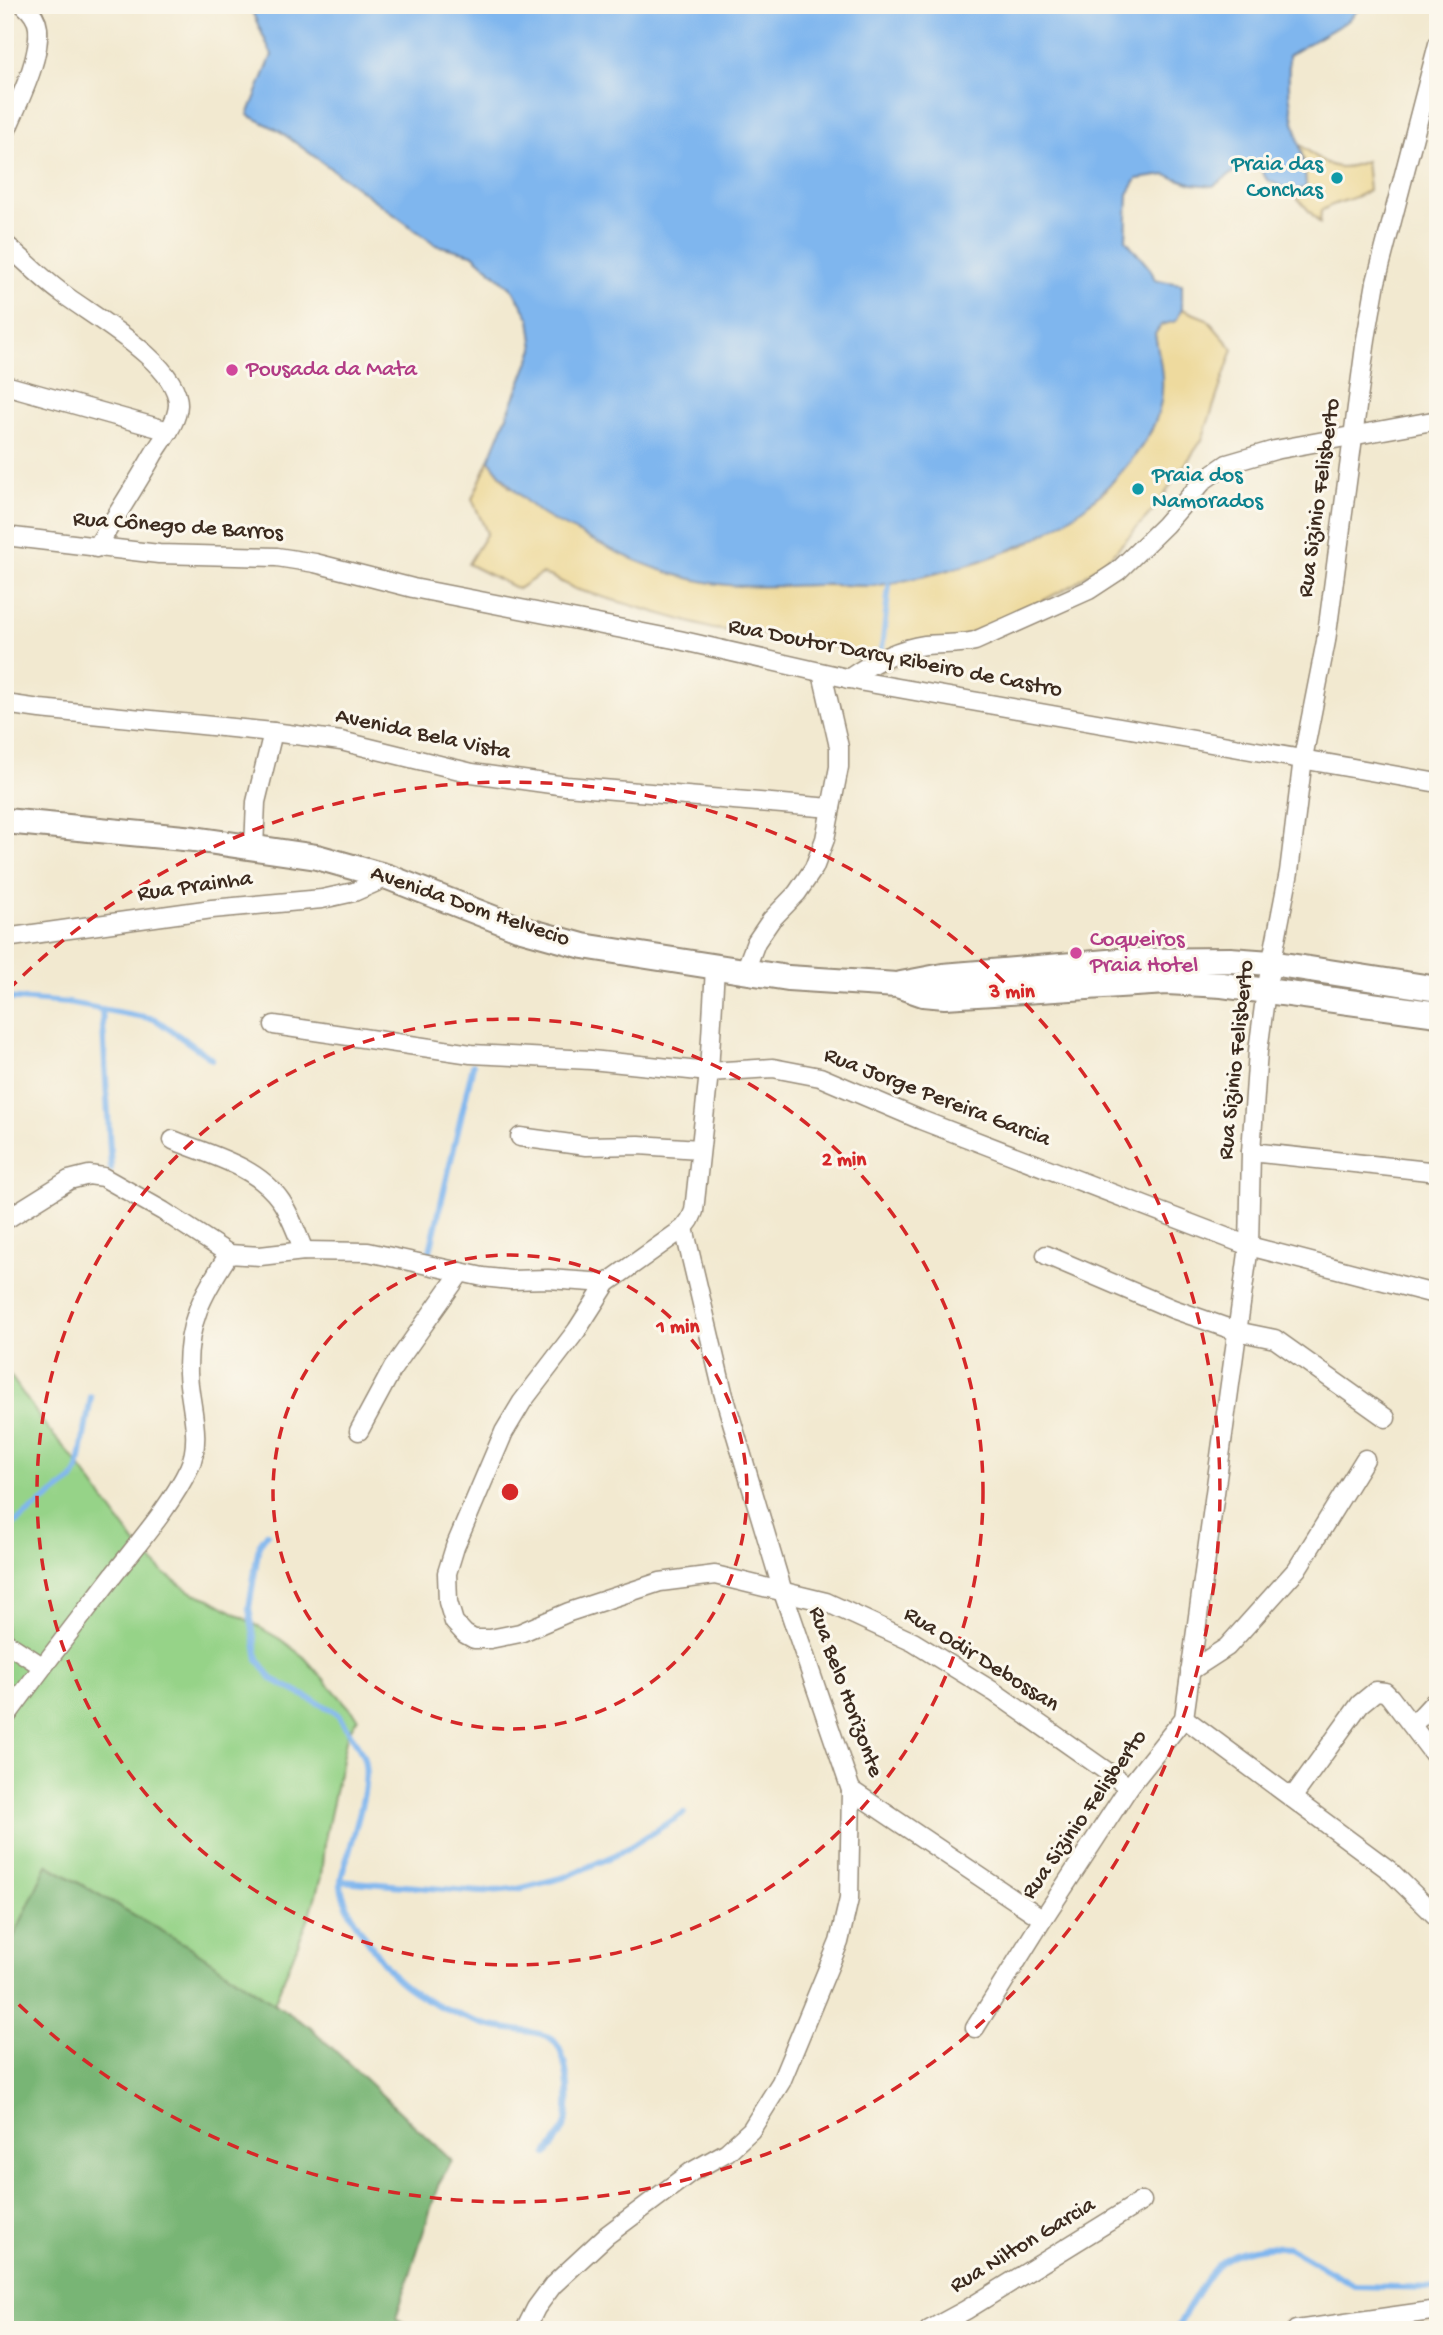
<svg xmlns="http://www.w3.org/2000/svg" width="1443" height="2335" viewBox="0 0 1443 2335" font-family="'Gochi Hand',sans-serif">
<rect width="100%" height="100%" fill="#fbf7ec"/>
<filter id="ink" filterUnits="userSpaceOnUse"><feTurbulence type="fractalNoise" baseFrequency=".0143" numOctaves="2"/><feDisplacementMap in="SourceGraphic" scale="14" xChannelSelector="R" yChannelSelector="G"/><feConvolveMatrix kernelMatrix="1 2 1 2 8 2 1 2 1" color-interpolation-filters="sRGB"/></filter>
<filter id="wash" filterUnits="userSpaceOnUse"><feTurbulence type="fractalNoise" baseFrequency=".00686" numOctaves="4" result="noise"/><feDisplacementMap in="SourceGraphic" scale="28" xChannelSelector="R" yChannelSelector="G"/><feGaussianBlur stdDeviation="1.57" result="paint"/><feColorMatrix in="noise" values="0 0 0 0 0 0 0 0 0 0 0 0 0 0 0 0 0 1.4 0 .05"/><feComposite in="paint" operator="in"/></filter>
<g filter="url(#wash)">
<rect width="100%" height="100%" fill="#f2e9d0"/>
<path fill="#96d388" stroke="#687e53" stroke-width="2" d="M5,1368L47,1428L76,1461L136,1544L164,1573L191,1592L210,1599L280,1639L304,1657L358,1717L347,1735L343,1754L324,1844L321,1877L311,1912L274,2003L188,1946L48,1865L5,1956Z"/>
<path fill="#78b574" stroke="#5a7049" stroke-width="2" d="M47,1865L188,1946L311,2028L452,2161L439,2183L396,2318L416,2330H5V1956Z"/>
<g fill="#eeda9e" stroke="#94825e" stroke-width="2">
<path d="M1299,144C1325,163 1334,175 1366,161L1369,190C1352,202 1336,200 1321,211L1320,223L1292,192L1306,186L1305,165Z"/>
<path d="M1182,309L1207,319L1233,349L1202,440L1155,508L1112,555L1073,585L1031,607L877,674L846,650L808,638L713,629L575,589L552,577L541,574L518,589L468,564L487,533L472,499L489,460L509,487L820,585L872,586L926,576L978,562L1025,545L1063,522L1105,491L1136,454L1152,430L1157,345L1155,334L1161,325L1176,321Z"/>
</g>
<path fill="#7fb6ee" stroke="#5d7086" stroke-width="2" d="M249,5H1362L1349,20L1289,55C1289,70 1288,85 1290,100C1294,129 1305,157 1306,187L1292,192L1267,180L1259,166L1249,162L1213,186L1193,184L1166,175L1137,179L1128,194L1126,240L1151,270L1155,280L1182,284V309L1176,321L1161,325L1155,334C1159,357 1165,377 1161,401C1157,428 1140,450 1123,470C1071,530 1012,554 937,573C916,578 891,585 869,586C852,586 834,584 817,585C780,586 742,589 706,582C660,574 614,552 573,530C562,525 550,520 540,513C520,497 504,480 489,460L534,349L530,319L513,290L472,254L436,245L278,130L248,115L272,55Z"/>
<g fill="none" stroke-linecap="round" stroke-linejoin="round">
<g stroke="#7fb6ee" stroke-width="6">
<path d="M882,649L889,586"/>
<path d="M5,998L68,1003L155,1019L212,1059"/>
<path d="M102,1009L111,1169"/>
<path d="M430,1251L473,1065"/>
<path d="M5,1528L15,1523L72,1480L78,1470L91,1397"/>
<path d="M267,1534L259,1545L249,1608L258,1659L272,1679L332,1710L338,1715C346,1728 357,1742 363,1756C372,1780 356,1824 350,1849C347,1860 340,1874 341,1885C342,1908 379,1958 394,1976C413,1996 460,2017 487,2025C503,2030 536,2030 549,2037C569,2048 571,2103 566,2122C563,2134 554,2144 547,2154"/>
<path d="M341,1881L482,1892L522,1888L565,1877L620,1853L684,1813"/>
<path d="M1176,2330C1185,2313 1206,2276 1219,2264C1235,2249 1267,2245 1288,2247L1356,2286L1438,2288"/>
</g>
</g>
</g>
<g filter="url(#ink)">
<g fill="none" stroke-linecap="round" stroke-linejoin="round">
<g stroke="#968a77" stroke-width="21">
<g id="street">
<path d="M5,134C17,104 41,60 38,28C37,19 31,11 24,5"/>
<path d="M5,244C25,260 42,279 62,293C92,316 179,364 178,405C177,424 161,441 152,457C134,488 115,518 96,548"/>
<path d="M5,385L169,431"/>
<path d="M5,536L159,554L277,557L315,563L413,588L679,640L864,682L1438,783"/>
<path d="M848,679C871,663 897,649 925,645C942,643 958,645 975,641L1089,590L1118,571L1165,525L1204,480L1227,464L1275,450L1438,420"/>
<path d="M5,704L40,709L273,732L341,741L472,773L566,786L831,808"/>
<path d="M254,848L256,802L273,732"/>
<path d="M5,938L212,909L322,899L354,892L388,877"/>
<path d="M715,968L709,1072L694,1211L690,1220L684,1228L607,1283L577,1330L522,1402L504,1432L455,1547L447,1573L448,1602L454,1622L465,1634L474,1639H490L520,1633L569,1612L660,1582L715,1575L826,1602L913,1642L994,1692L1129,1787"/>
<path d="M745,971L756,942L771,920L797,893L814,868L825,839L839,767V747L822,673"/>
<path d="M274,1025L471,1054L591,1060L709,1072L773,1068L820,1077L921,1120L1249,1246L1438,1295"/>
<path d="M520,1137L586,1146L639,1145L699,1149"/>
<path d="M173,1140C210,1155 257,1166 281,1201C291,1216 297,1234 304,1251"/>
<path d="M1251,1152L1438,1172"/>
<path d="M5,1220L69,1180L89,1175L103,1177L163,1211L229,1254"/>
<path d="M684,1228L723,1392L783,1592L851,1790L1043,1919"/>
<path d="M1046,1255L1173,1309L1236,1331L1275,1339L1386,1418"/>
<path d="M359,1431L393,1368L461,1272"/>
<path d="M5,1642L42,1666"/>
<path d="M1190,1671L1227,1647L1297,1569L1365,1459"/>
<path d="M5,1718C41,1668 78,1621 115,1573C140,1541 172,1504 189,1468C203,1439 189,1403 188,1373C187,1322 202,1295 229,1254L260,1256L304,1251L368,1252L483,1277L511,1280L548,1279L607,1283"/>
<path d="M1184,1718L1389,1870L1438,1918"/>
<path d="M1413,1725L1438,1698"/>
<path d="M1292,1798L1360,1704L1376,1691L1385,1692L1390,1697L1438,1760"/>
<path d="M975,2028L1043,1919L1129,1787L1184,1718L1249,1246L1251,1152L1258,1051L1266,991L1289,872L1303,758L1326,641L1366,339L1376,282L1438,44"/>
<path d="M525,2330L536,2308L553,2285L607,2235L691,2172L727,2152L751,2130L781,2082L839,1942L849,1899L851,1790"/>
<path d="M929,2330L966,2310L1142,2201"/>
<path d="M1296,2330L1438,2310"/>
</g>
</g>
<g stroke="#968a77" stroke-width="28">
<g id="secondary">
<path d="M5,821L194,839L317,857L388,877L518,928L583,946L788,978L897,985L923,994L945,996L1167,982L1222,985L1438,1014"/>
<path d="M901,984L943,976L1119,961L1230,960L1271,963L1438,989"/>
</g>
</g>
<use href="#street" stroke="#fff" stroke-width="18"/>
<use href="#secondary" stroke="#fff" stroke-width="24"/>
</g>
</g>
<g fill="none" stroke="#d62828" stroke-width="3.5" stroke-dasharray="12 9">
<circle cx="510" cy="1492" r="237"/>
<circle cx="510" cy="1492" r="473"/>
<path d="M8 990A710 710 0 1 1 8 1994"/>
</g>
<g fill="#0f9aa8" stroke="#fbf7ec" stroke-width="2.5">
<circle cx="1337" cy="178" r="7"/>
<circle cx="1138" cy="489" r="7"/>
</g>
<g fill="#d1479c" stroke="#fbf7ec" stroke-width="2.5">
<circle cx="232" cy="370" r="7"/>
<circle cx="1076" cy="953" r="7"/>
</g>
<g text-anchor="middle" dominant-baseline="central" stroke-width="6" stroke-linejoin="round" paint-order="stroke">
<g font-size="23" fill="#0d838f" stroke="#fbf7ec" text-anchor="end">
<text x="1323" y="165">Praia das<tspan x="1323" dy="26">Conchas</tspan></text>
<text x="1152" y="476" text-anchor="start">Praia dos<tspan x="1152" dy="26">Namorados</tspan></text>
</g>
<g font-size="23" fill="#b23c85" stroke="#fbf7ec" text-anchor="start">
<text x="246" y="370">Pousada da Mata</text>
<text x="1090" y="940">Coqueiros<tspan x="1090" dy="26">Praia Hotel</tspan></text>
</g>
<g font-size="23" fill="#3b2a1e" stroke="#fbf7ec">
<text transform="translate(1320 498) rotate(-82)">Rua Sizinio Felisberto</text>
<text transform="translate(178 527) rotate(4)">Rua Cônego de Barros</text>
<text transform="translate(895 659) rotate(11)">Rua Doutor Darcy Ribeiro de Castro</text>
<text transform="translate(423 735) rotate(12)">Avenida Bela Vista</text>
<text transform="translate(195 887) rotate(-8)">Rua Prainha</text>
<text transform="translate(470 907) rotate(19)">Avenida Dom Helvecio</text>
<text transform="translate(1237 1060) rotate(-84)">Rua Sizinio Felisberto</text>
<text transform="translate(937 1098) rotate(21)">Rua Jorge Pereira Garcia</text>
<text transform="translate(981 1660) rotate(32)">Rua Odir Debossan</text>
<text transform="translate(845 1692) rotate(70)">Rua Belo Horizonte</text>
<text transform="translate(1085 1815) rotate(-55)">Rua Sizinio Felisberto</text>
<text transform="translate(1023 2246) rotate(-31)">Rua Nilton Garcia</text>
</g>
</g>
<circle cx="510" cy="1492" r="10" fill="#d62828" stroke="#fbf7ec" stroke-width="3.5"/>
<g font-size="21" text-anchor="middle" font-weight="bold" fill="#d62828" stroke="#fbf7ec" stroke-width="6" stroke-linejoin="round" paint-order="stroke">
<text x="1012" y="997">3 min</text>
<text x="844" y="1165">2 min</text>
<text x="678" y="1332">1 min</text>
</g>
<rect width="1443" height="2335" fill="none" stroke="#fbf7ec" stroke-width="28"/>
</svg>
